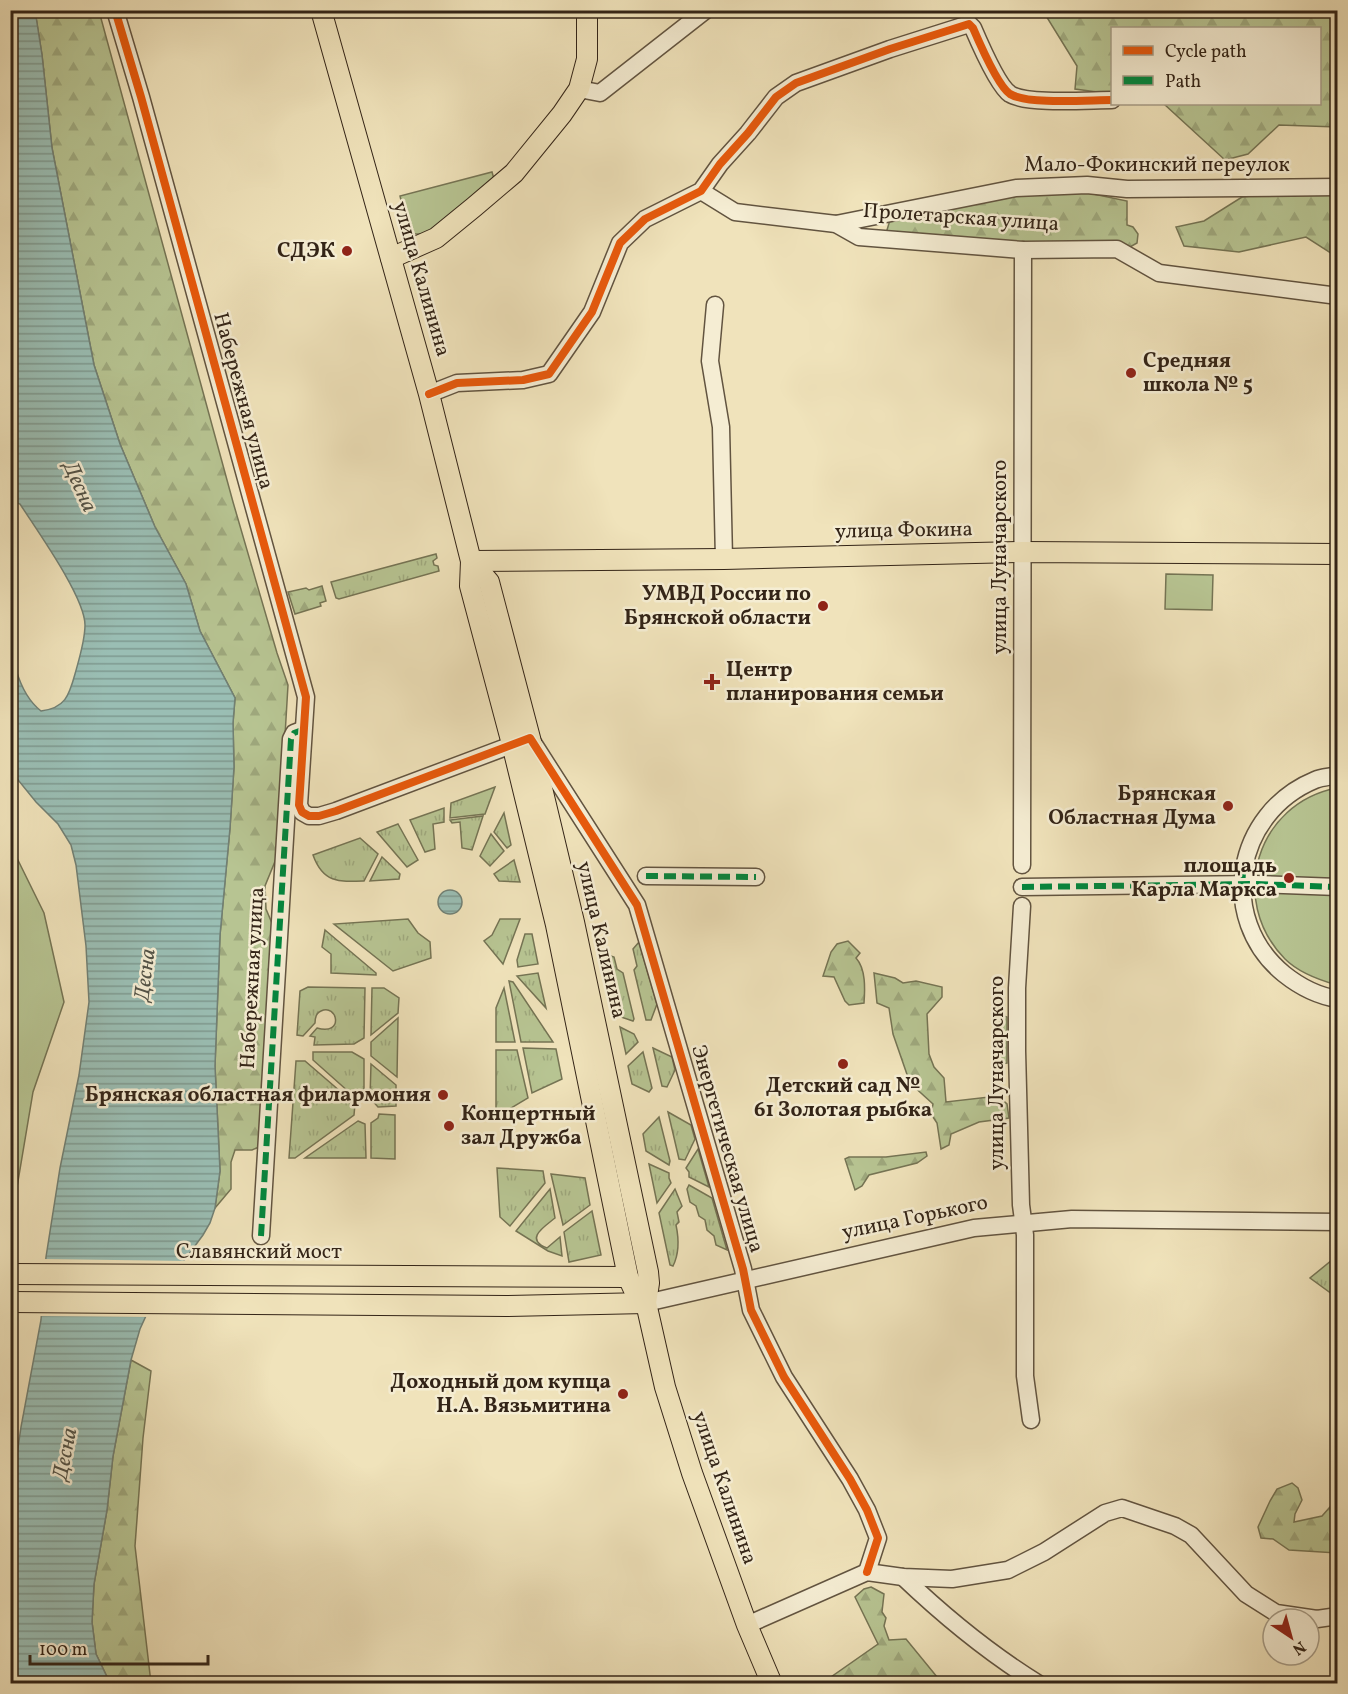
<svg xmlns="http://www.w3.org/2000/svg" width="1348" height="1694" viewBox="0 0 1348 1694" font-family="Vollkorn,serif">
<defs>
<pattern id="grass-tufts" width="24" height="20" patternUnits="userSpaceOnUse" patternTransform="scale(1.5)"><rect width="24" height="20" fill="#b7c492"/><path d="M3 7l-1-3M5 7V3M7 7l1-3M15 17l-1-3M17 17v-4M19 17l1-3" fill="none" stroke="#9ea87d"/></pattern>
<pattern id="forest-firs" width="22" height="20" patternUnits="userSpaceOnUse" patternTransform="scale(1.5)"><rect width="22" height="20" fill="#b7c492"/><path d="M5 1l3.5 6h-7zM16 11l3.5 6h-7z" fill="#9ea87d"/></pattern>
<pattern id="water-rules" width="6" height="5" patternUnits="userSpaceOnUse" patternTransform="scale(1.5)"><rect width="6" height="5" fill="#9abeb4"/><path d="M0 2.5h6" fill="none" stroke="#7e9a91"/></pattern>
</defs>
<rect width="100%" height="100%" fill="#f0e3bb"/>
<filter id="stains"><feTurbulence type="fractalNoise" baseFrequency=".00333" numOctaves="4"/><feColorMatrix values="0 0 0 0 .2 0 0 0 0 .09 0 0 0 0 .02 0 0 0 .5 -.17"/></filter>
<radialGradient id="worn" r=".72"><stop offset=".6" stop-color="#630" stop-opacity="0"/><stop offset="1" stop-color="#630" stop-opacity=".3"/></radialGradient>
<g fill="url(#grass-tufts)" stroke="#757454" stroke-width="1.5">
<path d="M436,554L437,558L433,561L434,565L438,566L439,571L339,599L336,598L331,582Z"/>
<path d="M495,787L485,814L450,818L451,803Z"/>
<path d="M444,808V822L433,824L435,849L425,852L410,820Z"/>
<path d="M504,813L511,845L507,848L494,832Z"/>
<path d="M483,816L472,850L462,848L460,822L452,823L450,820Z"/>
<path d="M398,824L418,860L407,867L377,832Z"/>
<path d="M491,834L504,851L490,866L480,856Z"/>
<path d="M360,838L378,854L364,881C339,882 323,883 313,855Z"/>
<path d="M382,857L400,874L399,879L370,881Z"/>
<path d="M514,860L520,882L499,881L494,874Z"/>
<path d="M408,919L418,933L430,942L431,958L393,971L334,924Z"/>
<path d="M500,919H520L503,964L484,941L492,935Z"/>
<path d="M325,930L376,973V975L331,973V954L322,947Z"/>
<path d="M525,934H532L538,964L518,967L517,960Z"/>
<path d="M639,942L657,1004L651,1020H646L634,970L637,966L633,949Z"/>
<path d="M605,954L614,957L617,969L623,973L634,1019L633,1021L618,1016Z"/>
<path d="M538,973L546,1008L517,976Z"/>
<path d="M509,981L513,982L553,1042H521Z"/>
<path d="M308,987L365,988L364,1038L354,1044L314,1045L315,1037L310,1036L317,1028C345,1036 337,1003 321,1011C316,1013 315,1018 315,1023L303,1036L297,1035L300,991Z"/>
<path d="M372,988H384L399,998L398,1013L371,1035Z"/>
<path d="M504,988L515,1042H496V1008Z"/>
<path d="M1000,1015L1007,1017V1063L999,1064Z"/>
<path d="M398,1018L397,1077L371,1056V1042Z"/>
<path d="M620,1027L634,1034L638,1042L626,1054Z"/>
<path d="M523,1048L556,1049L562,1079L532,1093Z"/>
<path d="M653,1048L672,1057L675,1070L667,1087L662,1086Z"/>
<path d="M496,1050H517L528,1098L496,1117Z"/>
<path d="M313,1052H352L364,1059V1095L358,1100L313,1060Z"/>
<path d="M643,1052L652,1088L649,1092L632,1084L628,1066Z"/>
<path d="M296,1061H305L355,1104L354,1115L295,1158H289Z"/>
<path d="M371,1064L396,1085V1106L378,1107L370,1098Z"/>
<path d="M668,1112L691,1125L695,1139L685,1160L679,1159Z"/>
<path d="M379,1114L395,1115V1159L371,1158V1123L378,1118Z"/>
<path d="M659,1117L670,1161L669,1165L646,1151L643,1134Z"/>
<path d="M358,1121L365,1124L366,1158H305Z"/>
<path d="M698,1149L709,1187L689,1177V1172L686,1168Z"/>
<path d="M649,1164L669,1173V1178L671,1183L657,1203Z"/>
<path d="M497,1168L543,1171L545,1183L510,1226L500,1217Z"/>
<path d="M551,1174L585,1178L590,1205L563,1225Z"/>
<path d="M689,1185L712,1198L727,1250L716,1245L714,1236L707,1230L705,1220L699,1216L696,1206L690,1202L687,1189Z"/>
<path d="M550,1189L555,1218C544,1227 524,1239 547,1248L560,1237L562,1256L548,1251L516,1231Z"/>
<path d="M675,1189L682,1206L677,1212L679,1222L676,1225C679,1239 679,1254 673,1266L670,1265L659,1213Z"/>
<path d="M592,1211L601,1255L569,1262L564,1232Z"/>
<path d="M1332,1260H1335C1331,1277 1328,1278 1336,1294H1332L1310,1278Z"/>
</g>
<g fill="url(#forest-firs)" stroke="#757454" stroke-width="1.5">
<path d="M35,11H99L233,502L277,653L288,685L278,854L265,886L266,909L274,928L259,1147L252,1150H235L231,1162V1189L215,1208L220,1171L215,1066L220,935L230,828L234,767L233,723L235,698L200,631L186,584L155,527L120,444L94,365L52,148L42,55Z"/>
<path d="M1043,11H1337V127L1279,125L1248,154L1225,160L1164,104H1320V28H1112V94L1075,89L1077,66Z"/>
<path d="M1322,188L1337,189V257L1306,237L1239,252L1184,246L1176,227L1204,221L1242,197Z"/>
<path d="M1079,191L1127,201V225L1133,227L1138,234L1137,243L1130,247L895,237L887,230L890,220L897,216L908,219L949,216V204L1016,192Z"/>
<path d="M322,586L326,601L320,603L321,606L295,614L288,592L306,588L309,590Z"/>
<path d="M848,941L860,953L856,958C866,969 865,989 864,1003L849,1005L845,1001L834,977L823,976L831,952L837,944Z"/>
<path d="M874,973L895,978L903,983L916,981L942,987V997L927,1014L929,1054L934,1067L944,1078L946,1102L998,1096L1007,1104L1009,1118L979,1122L951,1134L949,1145L941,1149L937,1123L931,1114L933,1104L910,1083L893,1034L889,1008L877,1003Z"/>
<path d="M926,1152L927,1156L917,1163L869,1175L862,1186L855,1190L845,1159L849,1157H886Z"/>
<path d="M131,1360L151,1371L143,1438L135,1546L151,1683H110L96,1654L92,1622L94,1584L107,1510L113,1456Z"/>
<path d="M1292,1483L1298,1488L1302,1500L1295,1514L1294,1522L1322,1516L1337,1499V1553L1289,1550L1273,1539L1261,1538L1258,1527L1270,1501L1277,1489Z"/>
<path d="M871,1587L884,1594L882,1612L886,1618L884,1626L889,1640L906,1639L942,1683H834L831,1677L878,1644L855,1597L864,1589Z"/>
</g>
<g fill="#b7c492" stroke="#757454" stroke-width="1.5">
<path d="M492,172L496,186L429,234H409L400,196Z"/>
<path d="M1166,574L1213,575L1212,610L1165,609Z"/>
<path d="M1337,788V985C1319,980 1299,973 1285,959C1227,900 1257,803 1337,788Z"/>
<path d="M11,846L44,913L64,1002L33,1092L11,1223Z"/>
</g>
<g fill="url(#water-rules)" stroke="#718075" stroke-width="1.5">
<path d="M35,10L42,55L52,148L94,365L120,444L155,527L186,584L200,631L235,698L233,723L234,767L230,828L220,935L215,1066L220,1171L215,1208L210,1223L203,1235L151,1305L140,1329L131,1360L113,1456L107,1510L94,1584L92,1622L96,1654L110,1683H11V1496L21,1427L41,1320L46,1257L60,1168L79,1075L89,1002L86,946L76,865L71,845L58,824L36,802L14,775L11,766L10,545C12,555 16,566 17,577C18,592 14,607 12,622C8,651 18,693 41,711C65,708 69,696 75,674C79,659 85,641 85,625C85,597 36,529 20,504L15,502L10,506L11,11Z"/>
<circle cx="450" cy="902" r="12"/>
</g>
<path fill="#f0e3bb" d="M43,1259L188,1261L154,1307L149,1317L38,1316Z"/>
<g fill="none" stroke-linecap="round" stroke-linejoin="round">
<g stroke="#625440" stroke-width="19">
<g id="minor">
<path d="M115,10L141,97L306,697L299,805L302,812L309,816H319L336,811L530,738L637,905L743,1269L751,1310L784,1377L850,1479L867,1510L878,1538L867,1572"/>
<path d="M579,89L600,93L706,10"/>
<path d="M701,191L735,212L836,224L859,237L1023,250L1117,249L1159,273L1338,296"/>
<path d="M836,224L1016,188L1087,185L1127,189L1338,187"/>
<path d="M715,305L710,361L721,427L724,559"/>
<path d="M429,394L457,383L523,380L549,374L592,312L620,243L645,219L701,191L720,164L748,133L776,97L796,83L890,49L969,24L973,28C979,42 998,86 1010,94C1028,105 1089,100 1112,100"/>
<path d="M1338,775C1330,777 1322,777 1315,780C1235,813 1216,918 1284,974C1299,986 1318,996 1338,999"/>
<path d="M1022,865L1023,250"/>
<path d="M646,876L756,877"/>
<path d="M1022,887L1255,884L1338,887"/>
<path d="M1022,906L1017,988V1051L1021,1205L1025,1235V1376L1031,1420"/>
<path d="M261,1236L291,739L294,733L302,730"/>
<path d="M646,1303L974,1228L1072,1219L1338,1222"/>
<path d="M903,1577C944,1616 990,1654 1039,1684"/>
<path d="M747,1625L867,1572L903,1577L952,1579L1008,1570L1044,1552L1105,1513L1122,1508L1175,1526L1191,1535L1246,1594L1276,1613L1317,1619L1338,1616"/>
</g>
</g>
<g stroke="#332417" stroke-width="22">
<g id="major">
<path d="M321,10L429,394L471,561L470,586L512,744L556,925L628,1277L634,1290L646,1303"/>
<path d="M391,258L436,238L474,207L514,173L562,114L579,89L587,59V10"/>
<path d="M471,561L489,582L530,738L574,922L648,1272L649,1283L646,1303L665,1387L692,1473L747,1625L772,1684"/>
<path d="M471,561L724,559L1022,552L1338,554"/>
<path d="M10,1274L628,1277"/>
<path d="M10,1302L506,1306L646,1303"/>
</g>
</g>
<use href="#minor" stroke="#f5edd3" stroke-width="16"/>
<use href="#major" stroke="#f0e3bb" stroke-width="20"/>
<g stroke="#00873e" stroke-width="6" stroke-dasharray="12 6" stroke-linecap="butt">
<path d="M646,876L756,877"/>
<path d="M1022,887L1255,884L1338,887"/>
<path d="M1242,896L1243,869"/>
<path d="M261,1236L291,739L294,733L302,730"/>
</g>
<g stroke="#f5edd3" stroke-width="11">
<g id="cycleway">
<path d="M115,10L141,97L306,697L299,805L302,812L309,816H319L336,811L530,738L637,905L743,1269L751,1310L784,1377L850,1479L867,1510L878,1538L867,1572"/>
<path d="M429,394L457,383L523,380L549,374L592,312L620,243L645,219L701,191L720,164L748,133L776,97L796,83L890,49L969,24L973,28C979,42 998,86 1010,94C1028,105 1089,100 1112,100"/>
</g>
</g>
<use href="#cycleway" stroke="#e8590c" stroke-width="8"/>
</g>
<g fill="#8f2418" stroke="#f5edd3" stroke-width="2">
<circle cx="347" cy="251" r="6"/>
<circle cx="1131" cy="373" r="6"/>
<circle cx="823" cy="606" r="6"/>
<path d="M709 673h6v6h6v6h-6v6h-6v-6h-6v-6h6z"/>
<circle cx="1228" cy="806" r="6"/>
<circle cx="1289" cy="878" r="6"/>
<circle cx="843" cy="1064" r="6"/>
<circle cx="443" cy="1095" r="6"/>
<circle cx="449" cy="1126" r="6"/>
<circle cx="623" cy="1394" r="6"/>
</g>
<g text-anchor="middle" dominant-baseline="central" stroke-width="5" stroke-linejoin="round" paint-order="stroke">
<g font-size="21" fill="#332417" stroke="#f5edd3">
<text x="1157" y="165">Мало-Фокинский переулок</text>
<text transform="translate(961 218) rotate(4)">Пролетарская улица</text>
<text transform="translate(421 279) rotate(74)">улица Калинина</text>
<text transform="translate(243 401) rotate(75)">Набережная улица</text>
<text transform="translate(904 531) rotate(-1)">улица Фокина</text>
<text transform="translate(1000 557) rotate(-90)">улица Луначарского</text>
<text transform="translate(601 940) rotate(77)">улица Калинина</text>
<text transform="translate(253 978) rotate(-87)">Набережная улица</text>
<text transform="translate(997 1073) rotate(-90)">улица Луначарского</text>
<text transform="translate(727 1149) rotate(74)">Энергетическая улица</text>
<text transform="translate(915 1218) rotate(-12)">улица Горького</text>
<text x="259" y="1252">Славянский мост</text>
<text transform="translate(724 1488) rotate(71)">улица Калинина</text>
</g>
<g font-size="21" font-weight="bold" fill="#332417" stroke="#f5edd3" text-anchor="end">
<text x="335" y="251">СДЭК</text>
<text x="1143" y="361" text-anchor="start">Средняя<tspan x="1143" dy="24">школа № 5</tspan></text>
<text x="811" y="594">УМВД России по<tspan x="811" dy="24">Брянской области</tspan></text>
<text x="726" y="670" text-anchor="start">Центр<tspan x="726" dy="24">планирования семьи</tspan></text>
<text x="1216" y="794">Брянская<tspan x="1216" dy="24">Областная Дума</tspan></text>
<text x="1277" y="866">площадь<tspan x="1277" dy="24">Карла Маркса</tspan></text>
<text x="843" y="1086" text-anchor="middle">Детский сад №<tspan x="843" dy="24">61 Золотая рыбка</tspan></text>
<text x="431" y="1095">Брянская областная филармония</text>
<text x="461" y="1114" text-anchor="start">Концертный<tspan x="461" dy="24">зал Дружба</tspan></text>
<text x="611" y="1382">Доходный дом купца<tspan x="611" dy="24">Н.А. Вязьмитина</tspan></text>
</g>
<g font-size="22" font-style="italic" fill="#525246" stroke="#f5edd3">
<text transform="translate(79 487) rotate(66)">Десна</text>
<text transform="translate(146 975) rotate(-83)">Десна</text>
<text transform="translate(66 1454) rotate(-79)">Десна</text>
</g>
</g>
<rect width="1348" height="1694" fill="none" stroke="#f0e3bb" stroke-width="36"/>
<rect x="12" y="12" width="1324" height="1670" fill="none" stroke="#332417" stroke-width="3"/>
<rect x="18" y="18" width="1312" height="1658" fill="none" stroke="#332417" stroke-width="1.5"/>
<rect x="1111" y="27" width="210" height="78" fill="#f5edd3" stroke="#a79d88" stroke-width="1.5"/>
<rect x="1123" y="46" width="30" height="9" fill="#e8590c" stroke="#a79d88" stroke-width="1.5"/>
<text x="1165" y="57" font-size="18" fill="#332417">Cycle path</text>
<rect x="1123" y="76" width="30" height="9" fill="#00873e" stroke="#a79d88" stroke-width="1.5"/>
<text x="1165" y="87" font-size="18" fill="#332417">Path</text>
<g transform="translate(1291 1637) rotate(144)"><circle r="28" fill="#f5edd3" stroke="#a79d88" stroke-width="1.5"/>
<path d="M0-4.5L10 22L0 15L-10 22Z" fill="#8f2418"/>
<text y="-9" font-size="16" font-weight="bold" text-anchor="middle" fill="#332417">N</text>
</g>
<path d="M30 1655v9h178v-9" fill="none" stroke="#332417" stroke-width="3"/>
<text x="39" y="1655" font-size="18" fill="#332417" stroke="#f5edd3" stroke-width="4.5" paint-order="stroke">100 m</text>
<rect width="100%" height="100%" filter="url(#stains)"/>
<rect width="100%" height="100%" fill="url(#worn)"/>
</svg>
